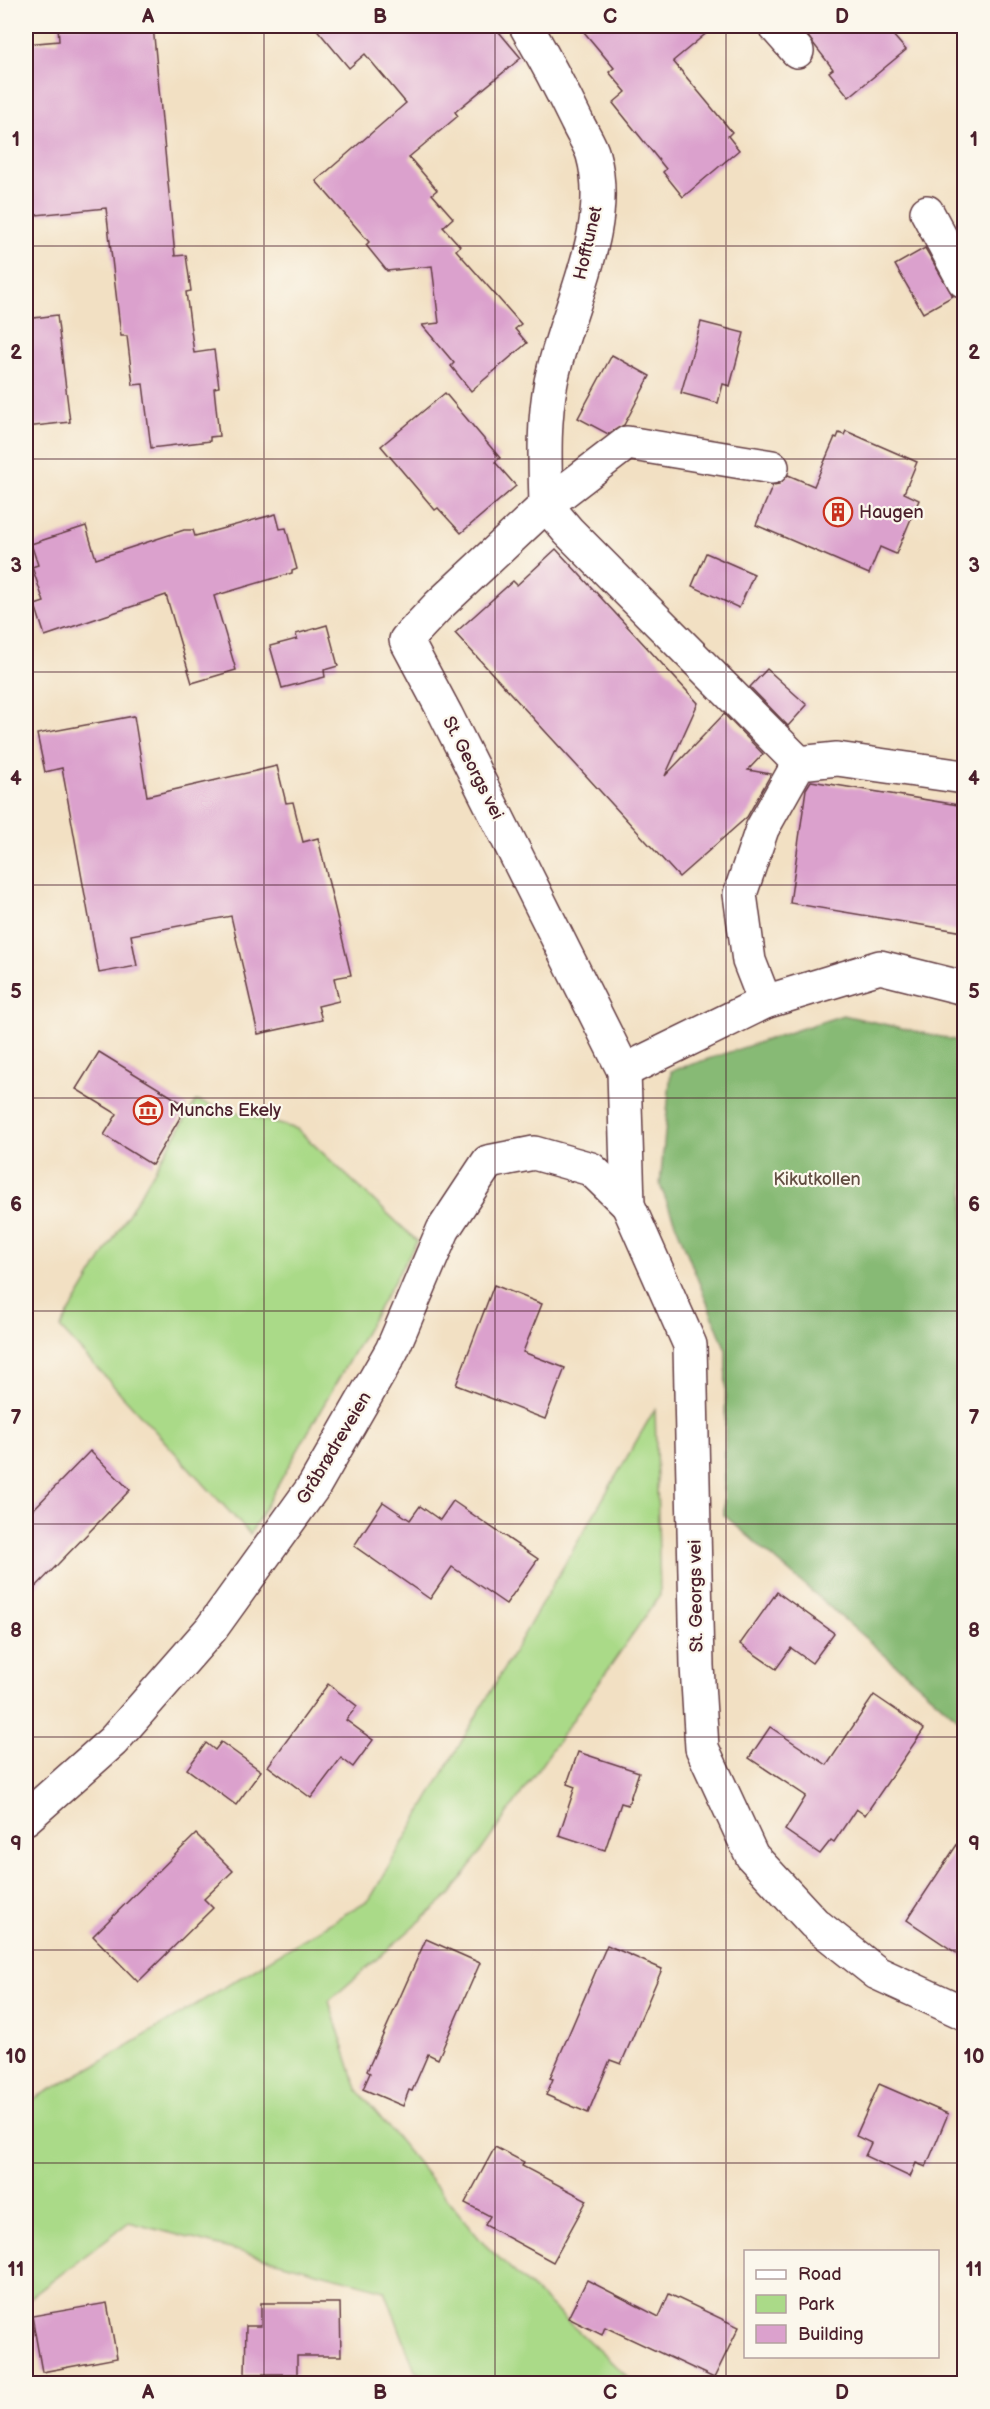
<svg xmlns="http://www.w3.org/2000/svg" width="990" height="2409" viewBox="0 0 990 2409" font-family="'Balsamiq Sans',sans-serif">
<rect width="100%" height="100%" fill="#fbf7ec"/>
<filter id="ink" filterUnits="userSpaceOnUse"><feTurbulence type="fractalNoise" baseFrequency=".0167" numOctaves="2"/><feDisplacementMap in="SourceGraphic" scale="12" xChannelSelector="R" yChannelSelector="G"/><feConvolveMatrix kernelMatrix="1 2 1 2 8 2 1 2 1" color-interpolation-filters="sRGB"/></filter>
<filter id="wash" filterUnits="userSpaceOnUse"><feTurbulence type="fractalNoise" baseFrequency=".008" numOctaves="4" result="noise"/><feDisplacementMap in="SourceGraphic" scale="24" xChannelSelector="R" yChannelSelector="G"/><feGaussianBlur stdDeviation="1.35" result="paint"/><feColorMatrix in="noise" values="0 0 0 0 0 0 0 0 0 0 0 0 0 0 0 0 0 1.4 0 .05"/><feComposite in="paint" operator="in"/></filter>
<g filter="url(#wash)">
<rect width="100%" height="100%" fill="#f2e0c3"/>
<g fill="#aada88" stroke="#7a7c5a" stroke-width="1.5">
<path d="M196,1101L297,1129L417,1241L250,1534L60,1328Z"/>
<path d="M655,1409L660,1595L451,1894L329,2001L357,2089L483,2243L634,2383H440L415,2371L385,2290L129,2222L26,2301V2103L101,2062L370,1899Z"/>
</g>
<path fill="#87ba74" stroke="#686c50" stroke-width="1.5" d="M843,1015L964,1042V1724L724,1515L726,1350L660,1185L671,1071Z"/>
<g id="blocks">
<g fill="#dba1cd">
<path d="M58,26H153L175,256L186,255L191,291L186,292L194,353L214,350L219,387L214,388L219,436L210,437V441L151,448L143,384L133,385L127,336H121L106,208L26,216V44L59,41Z"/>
<path d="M314,26H494L521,58L455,112L458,116L409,157L437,190L432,194L453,218L443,227L460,246L456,250L521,324L515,329L527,343L471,391L451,366L454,363L422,325L439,323L432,266L387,271L366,245L369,242L316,181L406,103L365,54L349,68Z"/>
<path d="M579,26H715L673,61L732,132L728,136L739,150L683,197L663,172L666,169L613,103L626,92L609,72L614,68Z"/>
<path d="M800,26H885L906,50L849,97L829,72L833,69Z"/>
<path d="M925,248L953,296L923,313L895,265Z"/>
<path d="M57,315L70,422L26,427V319Z"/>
<path d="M701,322L744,333L730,386L723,384L718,403L681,393Z"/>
<path d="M612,355L650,376L624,425L608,434L578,418Z"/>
<path d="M445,393L500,458L495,462L516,486L461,533L438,508L435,510L381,446Z"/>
<path d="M846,431L917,462L904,493L919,500L896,554L880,547L869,574L756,525L773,485L779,484L788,475L814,486L835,437L837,438L839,433L844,435Z"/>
<path d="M276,514L280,529L286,528L297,569L292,571V573L214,596L236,670L192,683L166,595L45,636L35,605L44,602L32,567L38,565L31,544L86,526L96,559L184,530H193L195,536Z"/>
<path d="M556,549L698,703L665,776L724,714L763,754L748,770L771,774L747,817L679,877L455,633L513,581L517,585Z"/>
<path d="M706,553L754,574L739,608L692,586Z"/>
<path d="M327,625L338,666L324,670L325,677L282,688L270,646L297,639L296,634Z"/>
<path d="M767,669L807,705L788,726L750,687Z"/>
<path d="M134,716L147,796L277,766L286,803L293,802L303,842L318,838L351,975L334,978L339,1001L318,1006L322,1020L258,1034L231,916L131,935L137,966L99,973L62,768L45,772L37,734Z"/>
<path d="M811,781L964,806V932L790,903L806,789Z"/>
<path d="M99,1052L187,1106L152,1165L104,1135L117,1114L76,1089Z"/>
<path d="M494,1285L542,1304L523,1352L565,1368L545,1419L456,1385Z"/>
<path d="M90,1451L130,1490L26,1597V1517Z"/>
<path d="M453,1501L538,1559L506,1604L452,1567L430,1599L354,1546L383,1502L410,1520L420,1506L440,1520Z"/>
<path d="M777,1592L834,1633L812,1663L791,1648L776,1669L740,1644Z"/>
<path d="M328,1684L357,1706L346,1720L373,1740L353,1767L341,1758L311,1798L268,1766Z"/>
<path d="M874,1695L924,1729L865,1815L856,1809L834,1842L831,1840L820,1854L785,1830L806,1796L749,1758L770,1727L827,1765Z"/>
<path d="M221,1742L261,1771L236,1805L187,1769L206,1743L215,1750Z"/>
<path d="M578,1752L639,1772L628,1805L621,1803L605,1850L559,1835L575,1787L567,1784Z"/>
<path d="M196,1834L233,1871L204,1899L213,1908L138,1982L93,1936Z"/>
<path d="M964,1834V1958L907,1920Z"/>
<path d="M426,1939L480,1963L438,2059L428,2054L412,2091L409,2090L403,2106L363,2089L370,2073L367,2071Z"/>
<path d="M607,1945L662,1969L621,2064L610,2060L588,2113L546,2095L553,2079L550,2078Z"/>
<path d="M879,2084L948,2114L926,2167L916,2163L910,2177L865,2156L871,2143L856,2136Z"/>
<path d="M495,2147L524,2162L522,2166L587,2200L553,2262L485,2225L490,2216L465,2203Z"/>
<path d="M587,2280L659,2317L669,2294L739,2327L714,2378L605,2327L602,2335L568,2318Z"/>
<path d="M107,2303L117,2358L42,2372L32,2316Z"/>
<path d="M261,2303H340L341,2356H297V2374H245L246,2326H261Z"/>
</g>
</g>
</g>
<g filter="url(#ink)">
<use href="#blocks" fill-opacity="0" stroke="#633c42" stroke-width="1.5"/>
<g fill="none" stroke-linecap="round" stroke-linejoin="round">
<g stroke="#633c42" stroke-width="36">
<g id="minor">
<path d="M526,26C544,57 561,89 577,122C582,133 590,144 593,155C614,229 565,310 551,382C543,422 545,464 546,505L438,606L406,640L446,715L624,1071L628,1205L690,1345L697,1666L702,1748L752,1856L814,1923L877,1973L964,2013"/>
<path d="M775,26L797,51"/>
<path d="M927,212L964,281"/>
<path d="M772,467L627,443L546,505L568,531L799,763"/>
<path d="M765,1002L749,961L740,894L762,829L799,763L837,759L964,777"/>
<path d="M624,1071L765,1002L880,967L964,988"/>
<path d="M26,1818L113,1741L211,1629L314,1486L392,1350L443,1230L488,1162L534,1153L591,1169L628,1205"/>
</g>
</g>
<use href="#minor" stroke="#fff" stroke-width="33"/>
</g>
</g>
<path fill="none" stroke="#4a1f2b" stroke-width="1.5" stroke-opacity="0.55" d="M264,26V2384M495,26V2384M726,26V2384M26,246H964M26,459H964M26,672H964M26,885H964M26,1098H964M26,1311H964M26,1524H964M26,1737H964M26,1950H964M26,2163H964"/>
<defs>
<g id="building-ring" transform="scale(1.5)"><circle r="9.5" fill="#fbf7ec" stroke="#c8321e" stroke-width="1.5"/><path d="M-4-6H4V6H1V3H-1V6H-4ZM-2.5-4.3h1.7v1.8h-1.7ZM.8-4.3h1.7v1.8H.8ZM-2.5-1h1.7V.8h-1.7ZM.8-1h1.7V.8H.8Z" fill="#c8321e"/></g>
<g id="museum-ring" transform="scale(1.5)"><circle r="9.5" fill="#fbf7ec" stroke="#c8321e" stroke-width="1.5"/><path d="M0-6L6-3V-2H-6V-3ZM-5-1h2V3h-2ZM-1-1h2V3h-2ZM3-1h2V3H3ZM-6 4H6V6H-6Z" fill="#c8321e"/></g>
</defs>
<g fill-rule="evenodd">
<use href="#building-ring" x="838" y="512"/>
<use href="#museum-ring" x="148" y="1110"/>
</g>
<g text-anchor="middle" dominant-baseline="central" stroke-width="4.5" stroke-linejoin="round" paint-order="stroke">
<g font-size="18" fill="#4a1f2b" stroke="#fbf7ec">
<text transform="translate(588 243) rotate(-77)">Hofftunet</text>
<text transform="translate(473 768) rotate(63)">St. Georgs vei</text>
<text transform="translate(334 1448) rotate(-59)">Gråbrødreveien</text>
<text transform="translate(696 1596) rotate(-91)">St. Georgs vei</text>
</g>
<g font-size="18" fill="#4a1f2b" stroke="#fbf7ec" text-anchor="start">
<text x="859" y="512">Haugen</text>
<text x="169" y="1110">Munchs Ekely</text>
</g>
<g font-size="18" fill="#624e42" stroke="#fbf7ec">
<text x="817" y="1179">Kikutkollen</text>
</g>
</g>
<rect width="990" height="2409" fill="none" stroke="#fbf7ec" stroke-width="66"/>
<rect x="744" y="2250" width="195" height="108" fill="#fbf7ec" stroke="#b4a19f" stroke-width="1.5"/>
<rect x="756" y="2270" width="30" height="9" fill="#ffffff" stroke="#b4a19f" stroke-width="1.5"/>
<text x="798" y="2280" font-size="18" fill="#4a1f2b">Road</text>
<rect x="756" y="2295" width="30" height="18" fill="#aada88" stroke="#b4a19f" stroke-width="1.5"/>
<text x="798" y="2310" font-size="18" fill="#4a1f2b">Park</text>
<rect x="756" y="2325" width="30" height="18" fill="#dba1cd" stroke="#b4a19f" stroke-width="1.5"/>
<text x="798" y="2340" font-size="18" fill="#4a1f2b">Building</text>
<rect x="33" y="33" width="924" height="2343" fill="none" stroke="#4a1f2b" stroke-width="2"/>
<g font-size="20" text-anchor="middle" font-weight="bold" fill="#4a1f2b">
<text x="148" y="23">A</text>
<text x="380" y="23">B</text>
<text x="610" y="23">C</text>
<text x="842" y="23">D</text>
<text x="16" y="146">1</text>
<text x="974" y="146">1</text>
<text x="16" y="359">2</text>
<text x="974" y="359">2</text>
<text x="16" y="572">3</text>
<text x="974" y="572">3</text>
<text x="16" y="785">4</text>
<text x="974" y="785">4</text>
<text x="16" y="998">5</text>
<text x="974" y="998">5</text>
<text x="16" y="1211">6</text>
<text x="974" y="1211">6</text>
<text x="16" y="1424">7</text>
<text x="974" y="1424">7</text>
<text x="16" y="1637">8</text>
<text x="974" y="1637">8</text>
<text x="16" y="1850">9</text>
<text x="974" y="1850">9</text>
<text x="16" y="2063">10</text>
<text x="974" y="2063">10</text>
<text x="16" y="2276">11</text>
<text x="974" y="2276">11</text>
<text x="148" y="2399">A</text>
<text x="380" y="2399">B</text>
<text x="610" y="2399">C</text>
<text x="842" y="2399">D</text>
</g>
</svg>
